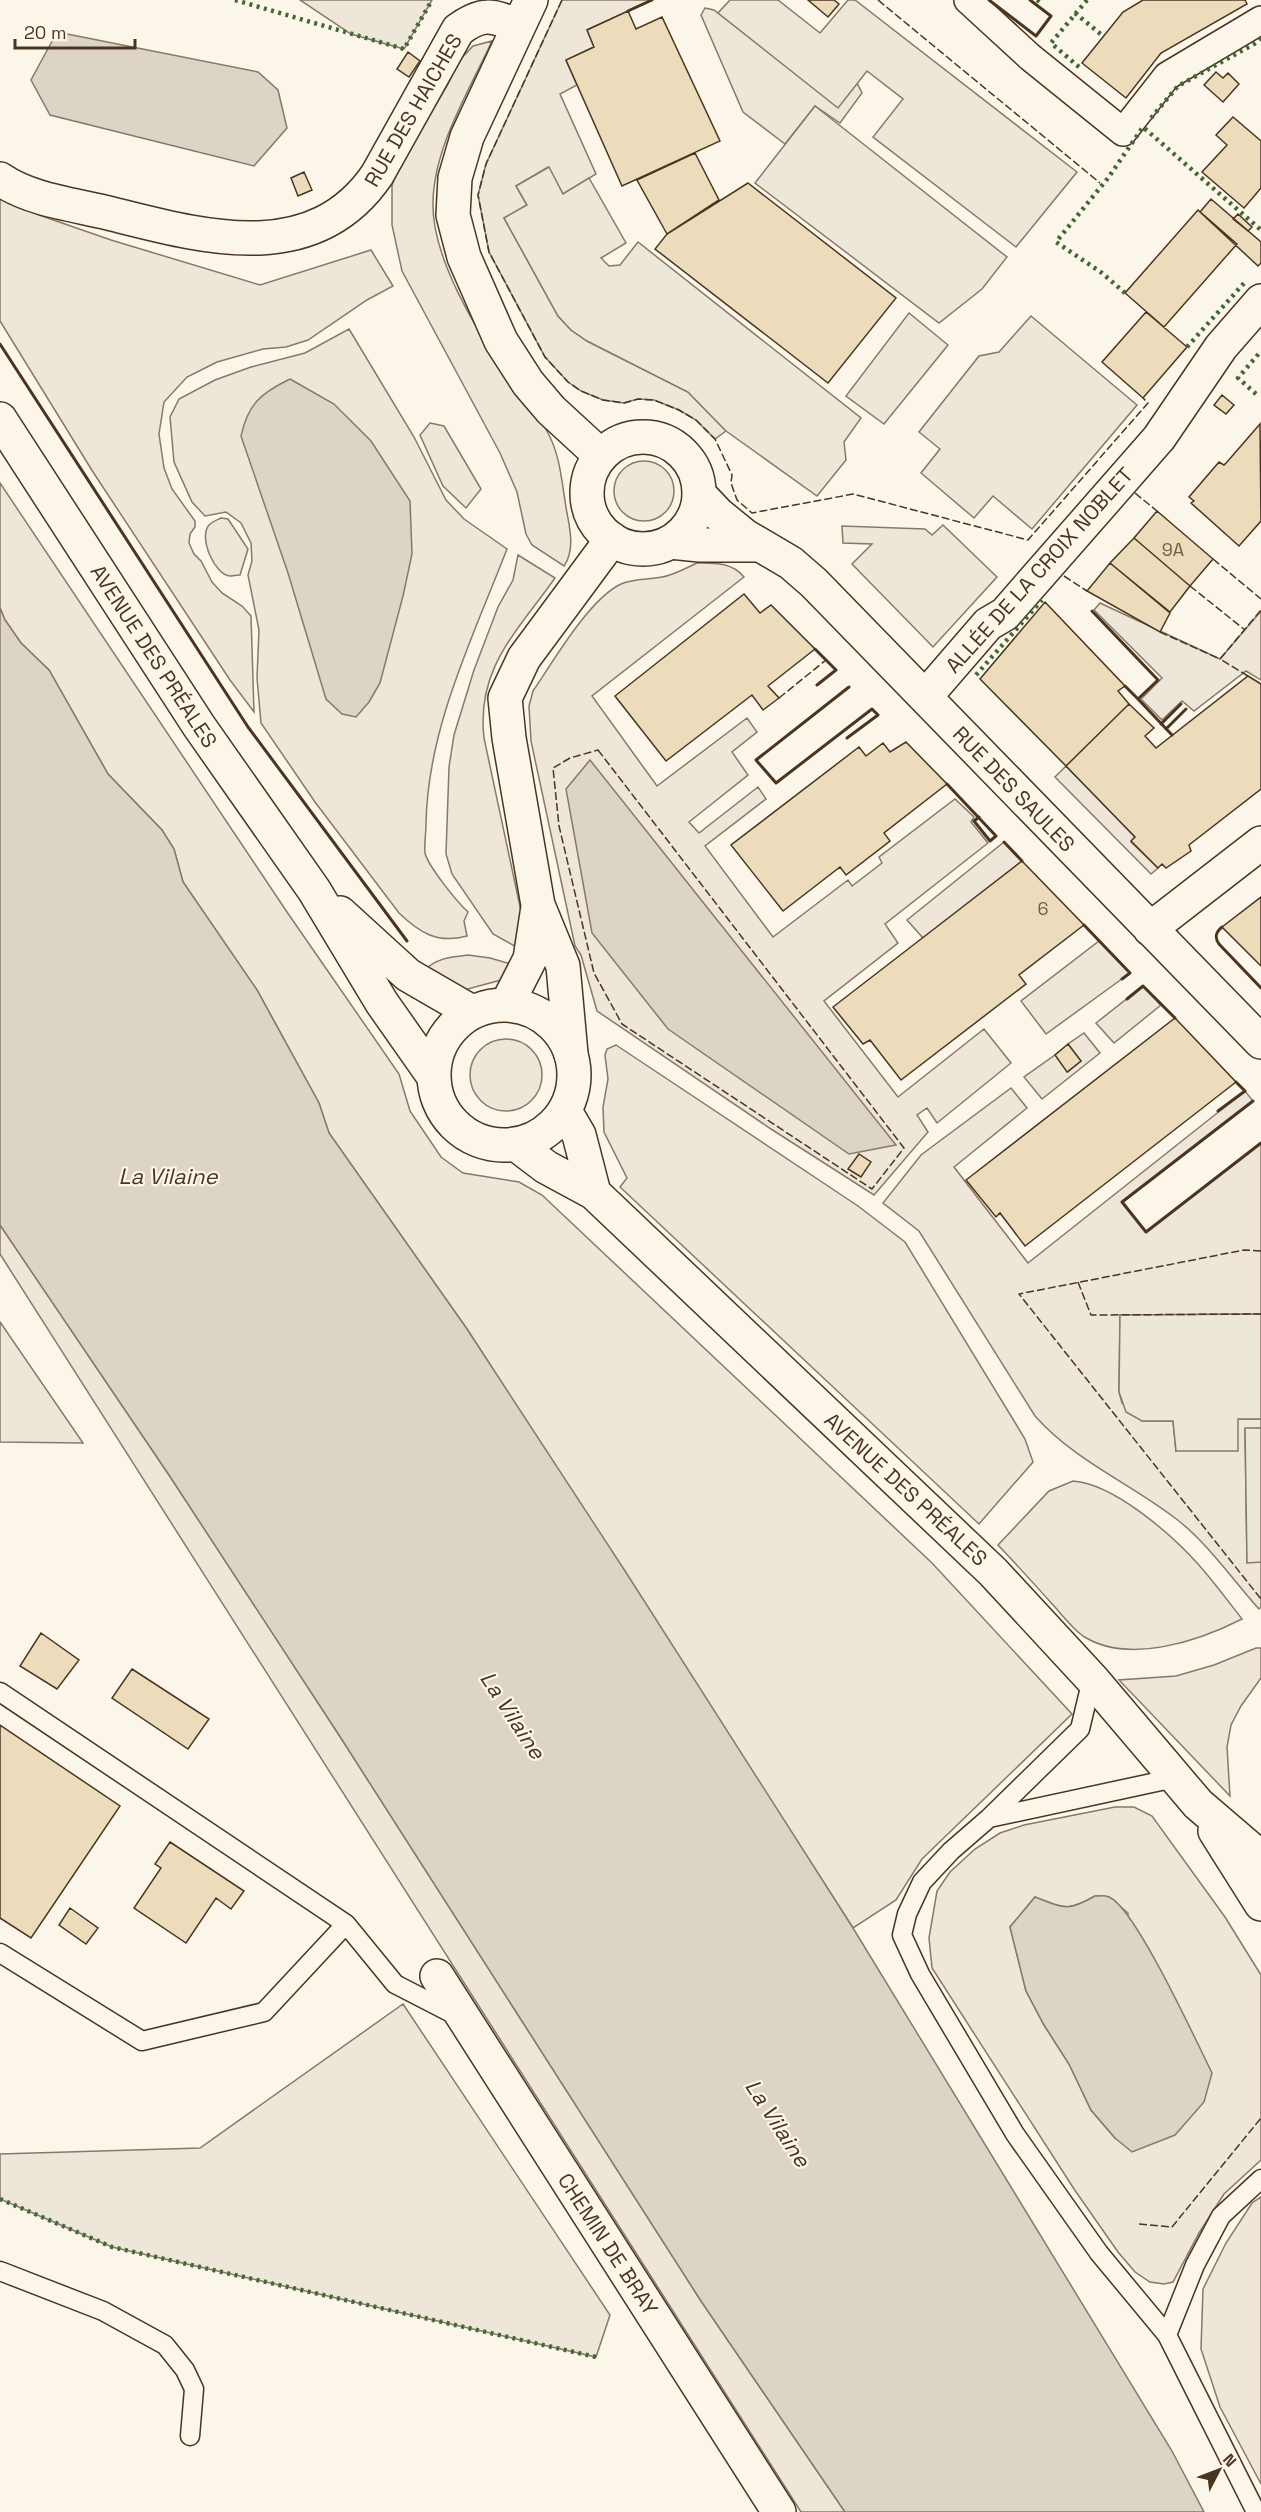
<svg xmlns="http://www.w3.org/2000/svg" width="1261" height="2512" font-family="'Space Grotesk',sans-serif">
  <style>
    .green { fill: #ede6d9; stroke: #887966; stroke-width: 1.5; fill-rule: evenodd }
    .parking { fill: #ede7d9; stroke: #887966; stroke-width: 1.5 }
    .water { fill: #dcd4c6; stroke: #887966; stroke-width: 1.5 }
    .building { fill: #ecdcbc; stroke: #4a3520; stroke-width: 1.5 }
    .lines { fill: none; stroke-linecap: round; stroke-linejoin: round }
    .service-casing { stroke: #4a3520; stroke-width: 21 }
    .pedestrian-casing { stroke: #4a3520; stroke-width: 30 }
    .minor-casing { stroke: #4a3520; stroke-width: 36 }
    .primary-casing { stroke: #4a3520; stroke-width: 36 }
    .service { stroke: #fbf6e9; stroke-width: 18 }
    .pedestrian { stroke: #fbf6e9; stroke-width: 27 }
    .minor { stroke: #fbf6e9; stroke-width: 33 }
    .primary { stroke: #fbf6e9; stroke-width: 33 }
    .hedge { stroke: #436837; stroke-width: 4.5; stroke-dasharray: 3 4.5; stroke-linecap: butt }
    .fence { stroke: #4a3520; stroke-width: 1.5; stroke-dasharray: 8 3; stroke-linecap: butt }
    .wall { stroke: #4a3520; stroke-width: 3 }
    .labels { text-anchor: middle; dominant-baseline: central; stroke-width: 4.5; stroke-linejoin: round; paint-order: stroke }
    .number-label { font-size: 18px; fill: #725f47 }
    .street-label { font-size: 21px; fill: #4a3520; stroke: #fbf6e9 }
    .water-label { font-size: 22px; font-style: italic; fill: #4a3520; stroke: #fbf6e9 }
  </style>
  <rect width="100%" height="100%" fill="#fbf6e9"/>
  <path class="green" d="M300,0H432L404,49L351,34Z
    M562,0H652L587,30L594,47L566,60L577,85L560,94L596,174L563,194L548,167L516,186L527,205L504,218L558,316L571,330L587,341L688,392L726,431L715,439L696,420L679,410L654,400L638,399L624,403L603,400L581,391L568,382L545,357L489,252L478,195L486,164Z
    M705,8L714,10L838,107L857,83L862,93L840,123L815,106L785,144L743,112L701,15Z
    M492,41C469,91 432,150 433,206C433,258 476,331 507,374C520,393 538,412 548,433C561,457 562,486 567,513C570,529 575,550 564,566L532,545L526,534L517,492L500,453L402,271L392,225V185L400,165L448,84L457,63L473,46Z
    M0,198L39,215L111,240L260,285L371,250L393,286L367,300L308,340L286,347L263,349L217,362L187,377L164,402L159,434L164,468L172,489L195,521V527L190,534L189,543L194,554L201,561L212,582L222,593L242,606L251,616L254,712L230,680L93,472L0,321Z
    M349,329L414,437L446,500L464,519L507,549C473,637 427,729 426,825C426,833 424,845 425,853C428,866 457,902 468,912L464,921L467,936C437,944 420,933 399,913L315,802L261,723L257,678L259,630L248,575L252,561L251,543L241,523L226,512L205,516L192,502L174,462L170,417L179,399L215,380L251,367L305,353Z
    M430,423L444,426L481,489L466,508L443,486L420,435Z
    M614 491a30 30 0 1 1 60 0a30 30 0 1 1-60 0Z
    M0,483L287,912L399,1074L410,1111L441,1157L463,1173L519,1182L542,1195L932,1563L1072,1714L922,1859L896,1900L853,1928L467,1329L329,1133L319,1103L257,990L183,882L174,849L162,830L108,774L49,670L21,643L5,620L0,608Z
    M221,518L228,519L248,549L240,575C239,575 231,576 230,576C215,575 198,538 209,525C212,522 217,520 221,518Z
    M518,555L555,578C517,632 476,668 484,738L522,916L520,949L493,934L452,874L446,854L449,767L454,735L474,670L498,607L513,580Z
    M697,563C715,563 732,562 744,577L592,696L657,786L747,718L757,732L732,752L748,775L689,822L699,833L758,787L766,799L705,846L773,937L848,880L852,886L882,863L879,857L955,799L974,817L971,822L988,843L885,924L898,943L824,1001L898,1097L984,1029L1011,1063L937,1123L927,1108L917,1115L928,1132L874,1195L771,1129L597,1011L581,955L575,946L531,741L529,706L533,691C553,662 589,599 621,584C635,578 648,580 662,577C674,575 686,568 697,563Z
    M1100,603L1220,659L1261,611V680L1246,671L1194,711L1182,701L1162,720L1141,699L1162,678L1094,610Z
    M1066,766L1135,837L1131,842L1158,868L1151,874L1055,777Z
    M1004,842L1022,861L923,938L907,920Z
    M1099,941L1130,973L1046,1034L1021,1001Z
    M468,955L490,958L511,964L501,980L464,990L423,971C437,958 450,957 468,955Z
    M1143,986L1161,1005L1114,1043L1096,1023Z
    M1084,1033L1100,1053L1042,1099L1024,1077L1055,1055L1068,1072L1081,1061L1068,1044Z
    M470 1075a36 36 0 1 1 72 0a36 36 0 1 1-72 0Z
    M616,1045L858,1206L905,1242L1025,1439L1033,1462L979,1524L620,1187L627,1178L604,1132L603,1107L608,1079L605,1055L607,1049Z
    M1011,1088L1027,1108L954,1167L1028,1263L1245,1091L1253,1101L1123,1202L1146,1232L1261,1143V1314L1120,1315L1119,1392L1122,1403L1142,1421H1173L1176,1451L1238,1419H1261V1428L1245,1429L1247,1562H1261V1607L1259,1609C1232,1579 1207,1542 1175,1518C1128,1482 1075,1461 1035,1416L919,1231L883,1203L921,1155Z
    M0,1225L169,1475L339,1735L701,2301L845,2512H801L0,1254Z
    M0,1322L83,1443L0,1442Z
    M1073,1481C1114,1484 1171,1534 1198,1564C1214,1582 1228,1601 1242,1619C1199,1641 1128,1665 1083,1636C1073,1629 1063,1616 1054,1606C1036,1586 1017,1565 998,1545L1049,1491Z
    M1256,1648H1261V1678L1241,1706L1231,1725L1227,1747L1230,1796L1119,1680L1176,1676L1214,1665Z
    M1115,1807H1134L1152,1816L1225,1917L1261,1975V2160L1224,2194L1199,2233L1173,2282L1164,2284L1150,2282L1135,2272L1118,2252L1074,2189L932,1968L929,1938L937,1891L950,1872L975,1849L1000,1833L1024,1825ZM1095,1896L1109,1897L1128,1913L1115,2138L1091,2110L1069,2064L1044,2025L1026,1991L1010,1927L1035,1897C1064,1908 1068,1912 1095,1896Z
    M403,2004L610,2315L596,2357L112,2247L0,2199V2154L200,2148Z
    M1261,2197V2484L1220,2407L1201,2349L1203,2289L1226,2243L1252,2203Z"/>
  <path class="parking" d="M730,0H778L820,33L848,0H855L1077,172L1016,247L873,137L903,99L867,71L838,108L718,13Z
    M815,106L1007,257L982,289L939,323L755,183Z
    M549,167L563,194L589,178L626,243L601,258L609,266L620,265L638,242L861,418L844,442L846,460L817,496L726,431L688,392L587,341L571,330L558,316L504,218L527,205L516,186Z
    M909,313L948,345L884,424L846,396Z
    M1031,316L1137,405L1032,529L993,496L974,518L921,473L940,449L919,432L979,356L999,352Z
    M943,525L997,577L933,647L852,564L872,544L843,543L842,526L925,529L932,535Z
    M1261,1314V1419H1238V1451H1176L1173,1421H1142L1126,1412L1119,1392L1120,1315Z
    M1245,1428H1261V1562L1247,1563Z"/>
  <path class="water" d="M57,32L258,72L278,90L287,128L254,166L50,115L31,80Z
    M290,379L334,404L371,441L410,501L412,554L403,596L380,683L369,702L356,717L342,714L326,699L288,573L241,436C248,404 261,393 290,379Z
    M0,608L5,620L21,643L49,670L108,774L162,830L174,849L183,882L257,990L319,1103L329,1133L467,1329L627,1574L853,1928L1172,2451L1204,2512H845L701,2301L339,1735L169,1475L0,1225Z
    M590,760L896,1145L849,1154L668,1029L592,933L566,789Z
    M1095,1896C1099,1896 1105,1895 1109,1897C1135,1907 1197,2043 1212,2073L1204,2102L1175,2135L1132,2152L1115,2138L1091,2110L1069,2064L1044,2025L1026,1991L1010,1927L1035,1897C1064,1908 1067,1912 1095,1896Z"/>
  <path class="building" d="M808,0H834L839,4L828,17Z
    M1143,0H1245L1247,4L1161,53L1126,98L1082,63L1123,12Z
    M628,11L636,29L662,17L720,141L622,186L566,60L594,47L587,30Z
    M408,52L420,61L409,77L397,69Z
    M1216,72L1223,78L1228,73L1239,84L1223,102L1204,85Z
    M1233,117L1261,141V188L1244,208L1202,172L1227,145L1216,135Z
    M695,153L719,200L667,234L637,180Z
    M304,172L312,190L298,196L291,178Z
    M748,183L896,298L828,383L655,249L667,234Z
    M1211,199L1261,242V263L1258,266L1200,212Z
    M1198,210L1237,244L1164,327L1125,293Z
    M1238,214L1252,227L1248,231L1233,219Z
    M1146,312L1187,347L1143,398L1102,362Z
    M1222,395L1234,405L1226,414L1214,405Z
    M1260,424L1261,521L1239,546L1191,503L1194,501L1189,497L1219,462L1224,465L1227,462Z
    M1157,511L1213,559L1190,586L1134,538Z
    M1134,538L1190,586L1170,612L1110,563Z
    M1110,563L1170,613L1160,632L1087,591Z
    M744,594L760,613L771,605L815,649L768,686L779,698L763,710L752,695L666,761L615,696Z
    M1045,602L1125,686L1118,691L1129,704L1066,766L980,679Z
    M1248,676L1261,684V789L1189,845L1191,851L1166,868L1162,864L1158,868L1131,841L1135,837L1066,766L1129,704L1154,728L1145,736L1156,748Z
    M906,742L947,784L884,833L890,841L846,875L840,867L783,911L731,845L859,747L866,756L883,743L890,752Z
    M1022,861L1084,925L1019,975L1026,984L901,1080L870,1040L863,1044L833,1007Z
    M1261,897V966L1222,927Z
    M1175,1018L1236,1082L1025,1246L1000,1213L996,1217L966,1180Z
    M1068,1044L1081,1061L1067,1072L1055,1055Z
    M859,1154L871,1162L861,1177L848,1169Z
    M41,1633L79,1660L57,1689L20,1666Z
    M132,1669L209,1719L188,1749L112,1698Z
    M0,1725L120,1806L31,1938L0,1918Z
    M170,1842L244,1891L231,1909L216,1898L186,1943L134,1908L161,1868L155,1864Z
    M70,1908L98,1928L86,1944L59,1925Z"/>
  <g class="lines">
    <defs>
      <path id="service" d="M1092,1679L1080,1729L989,1818L951,1851L922,1882L907,1914L902,1935L920,1974L1015,2134L1099,2253L1167,2335L1256,2512
        M0,1692L346,1924L395,1984L459,2017
        M989,1818L1175,1778
        M0,1953L142,2041L264,2012L346,1924
        M0,2271L103,2311L165,2345L185,2370L194,2389L190,2436
        M1167,2335L1195,2265L1221,2216L1261,2179"/>
      <path id="pedestrian" d="M968,0L1030,57L1123,132L1167,76L1261,20"/>
      <path id="minor" d="M531,0L467,137L455,178L453,215L464,257L501,341L528,383L551,410L601,456
        M0,179C29,199 70,204 104,212C197,235 311,271 377,175L458,30C482,12 492,15 518,26
        M587 493a56 56 0 1 1 112 0a56 56 0 1 1-112 0Z
        M700,495L718,514L745,536L791,563L814,583L1261,1042
        M670,542L700,545H759
        M925,697L988,624L1005,614L1159,438L1221,347L1261,301
        M1150,929L1261,843
        M507,1004L530,959L538,907
        M571,1054L563,966L538,905L509,738L505,698L524,658L612,539
        M437,1976L779,2512"/>
      <path id="primary" d="M0,419L199,726L314,890L382,1003L434,1077
        M340,913L408,975L472,1012
        M434 1075a70 70 0 1 1 140 0a70 70 0 1 1-140 0Z
        M565,1111L579,1135L594,1193
        M517,1145L546,1167L594,1193L993,1572L1092,1679L1198,1804L1261,1858
        M1215,1831L1261,1904"/>
    </defs>
    <use href="#service" class="service-casing"/>
    <use href="#pedestrian" class="pedestrian-casing"/>
    <use href="#minor" class="minor-casing"/>
    <use href="#primary" class="primary-casing"/>
    <use href="#service" class="service"/>
    <use href="#pedestrian" class="pedestrian"/>
    <use href="#minor" class="minor"/>
    <use href="#primary" class="primary"/>
    <path class="hedge" d="M235,0L404,49L432,0
      M1037,0L1040,2
      M1075,13L1103,36
      M1079,67L1051,43L1087,0
      M1151,118L1178,86L1254,44L1261,38
      M1125,293L1102,273L1056,242L1108,178L1143,127L1261,230
      M1187,347L1245,282
      M1256,394L1238,378L1261,351
      M976,675L1042,600
      M0,2199L112,2247L596,2357"/>
    <path class="fence" d="M562,0L486,164L478,195L489,252L545,357L568,382L581,391L603,400L624,403L638,399L654,400L679,410L696,420L715,439L732,475L731,483L737,500L752,513L853,494L1028,540L1148,403L1143,398
      M878,0L1100,183
      M1135,493L1157,511
      M1213,559L1261,599
      M1064,576L1087,591
      M1190,586L1245,630
      M1160,632L1220,659
      M1248,676L1220,659L1261,610
      M779,698L826,660
      M598,750L904,1148L872,1189L622,1024L594,973L559,826L553,768L570,758Z
      M1261,1251L1244,1250L1019,1294L1261,1599
      M1078,1282L1091,1315L1261,1314
      M1139,2224L1172,2227L1261,2118"/>
    <path class="wall" d="M989,0L1036,36L1051,16L1030,0
      M628,11L652,0
      M0,344L248,727L407,941
      M1092,611L1158,680L1138,699L1125,686
      M815,649L836,670L817,685
      M1138,699L1172,735
      M1161,724L1181,704
      M1166,729L1186,709
      M847,738L878,715L872,709L776,783L756,760L849,687
      M947,784L996,836L990,841L974,821L979,817
      M1004,842L1022,861
      M1084,925L1130,973L1122,979
      M1222,927C1216,932 1214,937 1219,944L1261,988
      M1127,999L1143,986L1175,1018
      M1253,1101L1122,1202L1146,1232L1261,1143
      M1218,1111L1245,1091L1236,1082"/>
  </g>
  <g class="labels">
    <g class="number-label">
      <text x="1173" y="549">9A</text>
      <text x="1043" y="908">6</text>
    </g>
    <g class="street-label">
      <text transform="translate(413 110) rotate(-60)">RUE DES HAICHES</text>
      <text transform="translate(1039 570) rotate(-48)">ALLÉE DE LA CROIX NOBLET</text>
      <text transform="translate(154 656) rotate(57)">AVENUE DES PRÉALES</text>
      <text transform="translate(1014 789) rotate(46)">RUE DES SAULES</text>
      <text transform="translate(906 1489) rotate(43)">AVENUE DES PRÉALES</text>
      <text transform="translate(608 2244) rotate(57)">CHEMIN DE BRAY</text>
    </g>
    <g class="water-label">
      <text x="168" y="1176">La Vilaine</text>
      <text transform="translate(513 1715) rotate(57)">La Vilaine</text>
      <text transform="translate(778 2123) rotate(57)">La Vilaine</text>
    </g>
  </g>
  <g transform="translate(1219 2470) rotate(48)" stroke="#fbf6e9" stroke-width="4.5" paint-order="stroke">
  <path d="M0-4.5L10 22L0 15L-10 22Z" fill="#4a3520"/>
  <text y="-9" font-size="16" font-weight="bold" text-anchor="middle" fill="#4a3520">N</text>
  </g>
  <path d="M15 39v9h120v-9" fill="none" stroke="#4a3520" stroke-width="3"/>
  <text x="24" y="39" font-size="18" fill="#4a3520" stroke="#fbf6e9" stroke-width="4.5" paint-order="stroke">20 m</text>
</svg>
